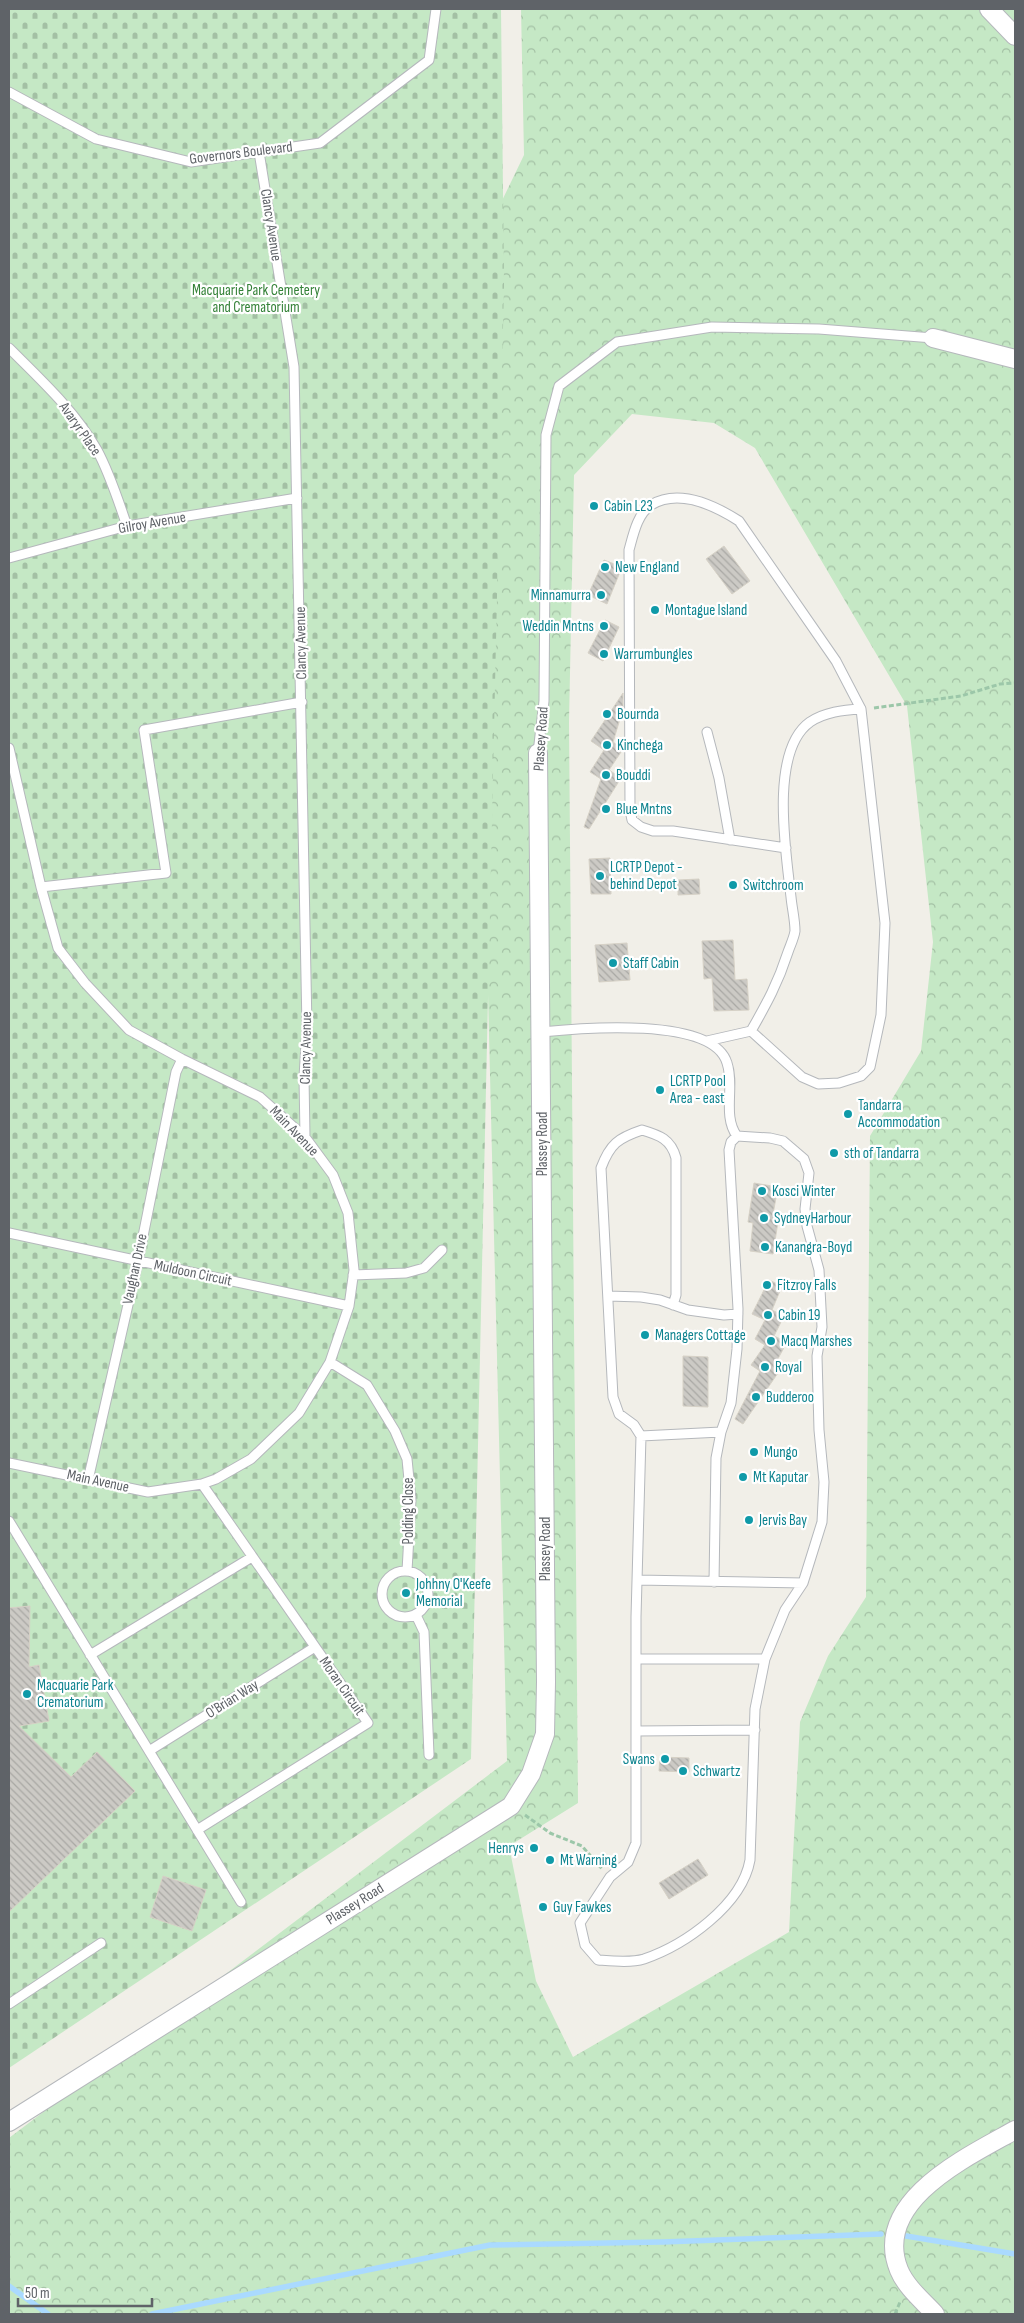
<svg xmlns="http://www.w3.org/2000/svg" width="1024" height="2323" font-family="'Sofia Sans Condensed',sans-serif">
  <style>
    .forest { fill: url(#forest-crowns); fill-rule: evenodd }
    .cemetery { fill: url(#cemetery-stones) }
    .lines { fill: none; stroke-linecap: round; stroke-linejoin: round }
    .stream { stroke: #aadaff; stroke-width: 5.5 }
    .building { fill: url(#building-back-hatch); stroke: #d6d1c6 }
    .service-casing { stroke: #b5b8bc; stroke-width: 11 }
    .minor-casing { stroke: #b5b8bc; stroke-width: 20 }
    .path { stroke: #9cc7a9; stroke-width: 3; stroke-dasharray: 5 2.5; stroke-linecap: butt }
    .service { stroke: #fff; stroke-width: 9 }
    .minor { stroke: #fff; stroke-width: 18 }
    .culture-dot { fill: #0f9aa8; stroke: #fff; stroke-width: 2 }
    .labels { text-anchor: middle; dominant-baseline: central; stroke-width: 4.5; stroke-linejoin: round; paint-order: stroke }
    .street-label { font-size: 15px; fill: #5f6368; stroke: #fff }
    .park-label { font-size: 15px; fill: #348238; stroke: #fff }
    .culture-label { font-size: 15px; fill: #0d838f; stroke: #fff; text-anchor: start }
  </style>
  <defs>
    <pattern id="forest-crowns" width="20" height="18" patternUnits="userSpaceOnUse" patternTransform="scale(1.25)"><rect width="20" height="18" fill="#c5e8c5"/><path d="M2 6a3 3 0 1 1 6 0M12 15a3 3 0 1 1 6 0" fill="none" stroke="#a3c0a4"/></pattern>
    <pattern id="cemetery-stones" width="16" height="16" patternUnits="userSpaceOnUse" patternTransform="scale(1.25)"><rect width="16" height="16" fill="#c5e8c5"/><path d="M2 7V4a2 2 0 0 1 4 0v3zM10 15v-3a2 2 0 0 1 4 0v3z" fill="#a3c0a4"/></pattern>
    <pattern id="building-back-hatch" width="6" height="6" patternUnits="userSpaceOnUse" patternTransform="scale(1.25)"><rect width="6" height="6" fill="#cccac5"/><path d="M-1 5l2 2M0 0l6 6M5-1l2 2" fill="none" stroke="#a9a8a4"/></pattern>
  </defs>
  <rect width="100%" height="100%" fill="#f1efe8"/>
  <path class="forest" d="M521,9H1015V2314H9V2138L507,1761L470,267L524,155ZM632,414L714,423L755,448L907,706L933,942L921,1051L870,1136L866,1597L828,1656L800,1722L789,1932L573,2057L536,1981L509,1846L578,1803L569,723L574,475Z"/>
  <path class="cemetery" d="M9,9H501L504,283L471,1759L9,2068Z"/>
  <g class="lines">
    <path class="stream" d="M906,2236L1015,2254
      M9,2286L48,2314
      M152,2314L490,2245L663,2242L881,2234"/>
  </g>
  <path class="building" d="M724,546L750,581L732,594L706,559Z
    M604,560L622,567L607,604L588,595Z
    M605,620L619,627L603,661L588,653Z
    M623,693V709L613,742L623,749L609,770L621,778L589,829L584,827L601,779L590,772L604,750L591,741Z
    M610,858L611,894H591L589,859Z
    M699,879L700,894L678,895V880Z
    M733,940L735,980L747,979L749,1010L714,1011L712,978L704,979L702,941Z
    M627,943L630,980L599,982L595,945Z
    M754,1183L778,1187L773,1214L779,1215L773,1254L750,1251L753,1223L748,1222Z
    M769,1280L782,1286L772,1310L784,1316L774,1336L787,1342L774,1366L780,1370L743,1424L735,1419L760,1371L751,1365L765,1345L755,1339L765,1320L752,1314Z
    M683,1356L708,1357V1407L683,1406Z
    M30,1606L29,1667L39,1665L49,1721L19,1726L71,1777L97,1752L135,1791L9,1912V1608Z
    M660,1757L689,1758V1772L659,1771Z
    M698,1859L708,1875L669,1899L659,1883Z
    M163,1876L206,1890L192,1931L150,1917Z"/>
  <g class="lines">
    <defs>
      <path id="service" d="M9,92L96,139L191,162L320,143L429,60L436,9
        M259,152L294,367L307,1028L304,1077L305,1137
        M9,348C41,380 75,411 97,450C110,474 118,500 127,526
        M9,558L127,526L297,498
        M707,732L719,778L730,840
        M9,748L41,887L58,948L85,983L129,1030L182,1059L260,1097L305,1137L333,1175L348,1213L354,1270L349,1306L330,1362L299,1413L251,1459L216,1479L202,1484L148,1492L9,1463
        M538,753L544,701L546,435L559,386L617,342L712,327L819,329L933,338
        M786,848L673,831H653L641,827L632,820L630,810L629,550C633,536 637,514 651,505C679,488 714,505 739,521L836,661L861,709
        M41,887L166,873L144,730L302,702
        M541,1032C580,1028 713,1016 727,1063C735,1086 722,1116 737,1136L770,1138L783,1141L804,1159L809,1173L805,1209L807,1226L819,1270L822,1327L817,1356L819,1430L824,1482L822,1522L803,1583L785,1610L765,1659L755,1709L750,1860C742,1905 685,1945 644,1959C631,1963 612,1961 598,1960L585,1945L580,1923L610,1877L628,1862L636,1843V1617L641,1436L634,1425L619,1414L613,1397L601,1168C610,1144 618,1138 642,1130C659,1135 671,1139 676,1158V1295L673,1305
        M707,1041L751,1031C767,1003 778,983 788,952C790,946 794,938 795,931C795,920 792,908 791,897C786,853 769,751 810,722C825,712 843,710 861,709L885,923L881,1015L870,1067L861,1076L839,1083L818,1084L802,1077L751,1031
        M9,1233L349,1306
        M353,1275L406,1273L424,1268L442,1250
        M608,1296L641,1297L660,1300L688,1310L724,1315L738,1314
        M330,1362L367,1385L395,1431L407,1459L411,1500L407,1571
        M641,1436L721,1432
        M88,1480L138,1261L176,1072L182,1059
        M9,1521L241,1902
        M382 1594a23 23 0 1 1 46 0a23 23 0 1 1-46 0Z
        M637,1580L803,1583
        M714,1582L716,1458L721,1432L731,1403L737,1349L738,1309L729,1150L731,1142L737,1136
        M416,1615L424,1632L429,1755
        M90,1655L252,1557
        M636,1659H765
        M637,1731L755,1730
        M149,1751L315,1647
        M197,1830L368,1723L202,1484
        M9,2004L101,1943"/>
      <path id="minor" d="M989,9L1015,36
        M933,338L1015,359
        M9,2122L511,1806L531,1774L545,1734L546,1682L538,753
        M935,2314C923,2301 906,2287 899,2270C871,2201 969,2156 1015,2130"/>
    </defs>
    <use href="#service" class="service-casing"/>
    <use href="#minor" class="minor-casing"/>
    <path class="path" d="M874,708L961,696L1000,684L1015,683
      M525,1815L550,1833L582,1846L602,1869
      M895,2314L900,2302"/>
    <use href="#service" class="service"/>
    <use href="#minor" class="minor"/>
  </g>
  <g class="culture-dot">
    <circle cx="594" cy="506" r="5"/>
    <circle cx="605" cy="567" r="5"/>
    <circle cx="601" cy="595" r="5"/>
    <circle cx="655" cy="610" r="5"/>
    <circle cx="604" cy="626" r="5"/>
    <circle cx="604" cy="654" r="5"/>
    <circle cx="607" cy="714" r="5"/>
    <circle cx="607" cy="745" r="5"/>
    <circle cx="606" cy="775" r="5"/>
    <circle cx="606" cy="809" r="5"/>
    <circle cx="600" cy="876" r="5"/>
    <circle cx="733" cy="885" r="5"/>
    <circle cx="613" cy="963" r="5"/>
    <circle cx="660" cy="1090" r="5"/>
    <circle cx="848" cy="1114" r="5"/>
    <circle cx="834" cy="1153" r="5"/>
    <circle cx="762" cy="1191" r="5"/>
    <circle cx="764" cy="1218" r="5"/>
    <circle cx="765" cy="1247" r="5"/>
    <circle cx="767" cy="1285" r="5"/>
    <circle cx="768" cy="1315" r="5"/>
    <circle cx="645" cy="1335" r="5"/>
    <circle cx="771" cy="1341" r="5"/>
    <circle cx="765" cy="1367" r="5"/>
    <circle cx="756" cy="1397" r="5"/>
    <circle cx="754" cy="1452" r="5"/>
    <circle cx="743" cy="1477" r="5"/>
    <circle cx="749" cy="1520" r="5"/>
    <circle cx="406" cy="1593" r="5"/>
    <circle cx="27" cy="1694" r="5"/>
    <circle cx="665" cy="1759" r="5"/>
    <circle cx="683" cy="1771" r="5"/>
    <circle cx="534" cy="1848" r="5"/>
    <circle cx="550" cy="1860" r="5"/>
    <circle cx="543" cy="1907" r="5"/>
  </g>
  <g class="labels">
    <g class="street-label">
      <text transform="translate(241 153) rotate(-7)">Governors Boulevard</text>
      <text transform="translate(271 225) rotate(81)">Clancy Avenue</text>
      <text transform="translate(80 429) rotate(55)">Avaryr Place</text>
      <text transform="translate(152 523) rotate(-10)">Gilroy Avenue</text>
      <text transform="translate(301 643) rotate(-91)">Clancy Avenue</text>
      <text transform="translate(541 739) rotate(-86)">Plassey Road</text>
      <text transform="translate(306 1048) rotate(-89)">Clancy Avenue</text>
      <text transform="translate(294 1131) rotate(46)">Main Avenue</text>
      <text transform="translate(542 1144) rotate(-90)">Plassey Road</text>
      <text transform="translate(135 1269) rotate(-78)">Vaughan Drive</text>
      <text transform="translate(193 1273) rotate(12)">Muldoon Circuit</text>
      <text transform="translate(98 1481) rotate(12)">Main Avenue</text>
      <text transform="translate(408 1511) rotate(-90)">Polding Close</text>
      <text transform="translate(545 1549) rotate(-90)">Plassey Road</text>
      <text transform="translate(342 1686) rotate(55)">Moran Circuit</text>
      <text transform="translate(232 1699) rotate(-32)">O'Brian Way</text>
      <text transform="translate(355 1904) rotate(-32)">Plassey Road</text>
    </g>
    <g class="park-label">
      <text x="256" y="290">Macquarie Park Cemetery<tspan x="256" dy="17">and Crematorium</tspan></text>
    </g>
    <g class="culture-label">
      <text x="604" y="506">Cabin L23</text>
      <text x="615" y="567">New England</text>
      <text x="591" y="595" text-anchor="end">Minnamurra</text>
      <text x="665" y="610">Montague Island</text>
      <text x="594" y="626" text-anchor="end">Weddin Mntns</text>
      <text x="614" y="654">Warrumbungles</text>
      <text x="617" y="714">Bournda</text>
      <text x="617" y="745">Kinchega</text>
      <text x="616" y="775">Bouddi</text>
      <text x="616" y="809">Blue Mntns</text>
      <text x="610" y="867">LCRTP Depot -<tspan x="610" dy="17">behind Depot</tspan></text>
      <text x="743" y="885">Switchroom</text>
      <text x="623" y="963">Staff Cabin</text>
      <text x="670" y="1081">LCRTP Pool<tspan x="670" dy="17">Area - east</tspan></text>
      <text x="858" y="1105">Tandarra<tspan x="858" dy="17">Accommodation</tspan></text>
      <text x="844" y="1153">sth of Tandarra</text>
      <text x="772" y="1191">Kosci Winter</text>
      <text x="774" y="1218">SydneyHarbour</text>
      <text x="775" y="1247">Kanangra-Boyd</text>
      <text x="777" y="1285">Fitzroy Falls</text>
      <text x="778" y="1315">Cabin 19</text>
      <text x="655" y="1335">Managers Cottage</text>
      <text x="781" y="1341">Macq Marshes</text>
      <text x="775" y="1367">Royal</text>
      <text x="766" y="1397">Budderoo</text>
      <text x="764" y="1452">Mungo</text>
      <text x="753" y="1477">Mt Kaputar</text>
      <text x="759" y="1520">Jervis Bay</text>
      <text x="416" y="1584">Johhny O'Keefe<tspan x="416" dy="17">Memorial</tspan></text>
      <text x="37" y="1685">Macquarie Park<tspan x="37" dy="17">Crematorium</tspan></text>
      <text x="655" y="1759" text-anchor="end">Swans</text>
      <text x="693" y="1771">Schwartz</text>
      <text x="524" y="1848" text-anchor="end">Henrys</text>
      <text x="560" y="1860">Mt Warning</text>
      <text x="553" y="1907">Guy Fawkes</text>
    </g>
  </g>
  <rect width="1024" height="2323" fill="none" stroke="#5f6368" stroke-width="20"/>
  <path d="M18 2298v8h134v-8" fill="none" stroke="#5f6368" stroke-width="2.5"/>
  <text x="25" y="2298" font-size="15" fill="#5f6368" stroke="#ffffff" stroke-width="4" paint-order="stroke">50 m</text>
</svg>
